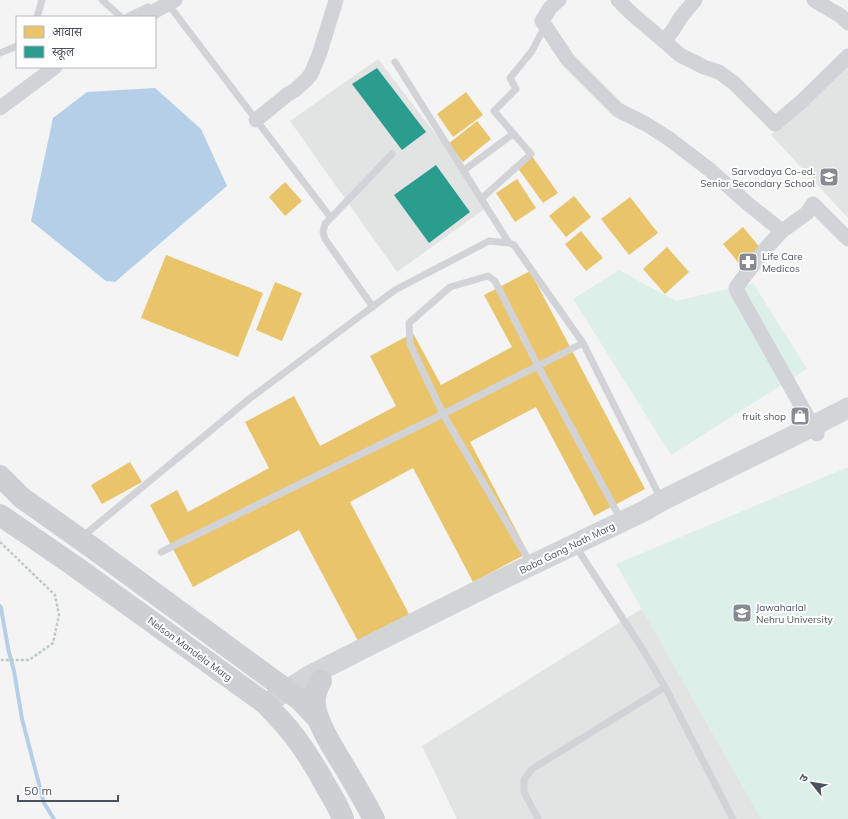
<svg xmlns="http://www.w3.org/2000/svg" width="848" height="819" font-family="Mulish,'Noto Sans Devanagari',sans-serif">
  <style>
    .education { fill: #e2e3e3 }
    .green { fill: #dcf0e9 }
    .water { fill: #b5cfe8 }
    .homes { fill: #e9c46a }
    .schools { fill: #2a9d8f }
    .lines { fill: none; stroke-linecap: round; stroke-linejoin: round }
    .stream { stroke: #b5cfe8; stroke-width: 4 }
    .path { stroke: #bfc8c8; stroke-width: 2.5; stroke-dasharray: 3 2; stroke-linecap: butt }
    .lane { stroke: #d2d3d6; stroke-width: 7 }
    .street { stroke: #d2d3d6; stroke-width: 15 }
    .secondary { stroke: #d3d4d6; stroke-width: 21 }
    .primary { stroke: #cecfd2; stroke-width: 22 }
    .labels { text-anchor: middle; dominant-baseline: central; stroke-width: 4; stroke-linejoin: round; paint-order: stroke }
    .poi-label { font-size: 10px; fill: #4c515e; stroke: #fff; text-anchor: end }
    .street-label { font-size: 10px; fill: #4c515e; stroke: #fff }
  </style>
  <rect width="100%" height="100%" fill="#f4f4f4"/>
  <path class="education" d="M848,57V218L771,135Z
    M378,59L490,205L397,272L290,121Z
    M848,480V819H457L422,746Z"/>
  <path class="green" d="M619,270L676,301L753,283L807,369L671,455L573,299Z
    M848,467V819H761L616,564Z"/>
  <path class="water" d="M155,88L201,129L227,186L115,282L106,281L31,221L53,118L87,92Z"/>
  <path class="homes" d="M466,92L483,115L453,137L437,114Z
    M477,121L491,139L463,162L448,144Z
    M532,156L558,193L543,203L517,167Z
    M517,179L536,208L515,222L496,193Z
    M285,182L302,201L285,216L269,197Z
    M574,196L591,217L566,237L549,216Z
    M630,197L658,233L629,255L601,219Z
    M743,227L762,250L742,267L723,244Z
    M581,231L603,258L586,271L565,244Z
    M667,247L689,272L665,294L643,269Z
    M166,255L263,293L238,357L141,318Z
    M530,271L645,489L594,516L536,407L470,442L528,553L473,582L413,468L350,502L410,616L359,643L299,530L193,587L150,505L177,490L188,512L269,468L245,422L294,396L320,446L396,406L370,356L413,333L441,385L512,347L484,295Z
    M275,282L302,293L282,341L256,330Z
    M130,462L142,482L102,504L91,485Z"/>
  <path class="schools" d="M377,68L426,132L402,150L352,84Z
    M436,165L470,212L429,243L394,195Z"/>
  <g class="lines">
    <path class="stream" d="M0,606L1,608L8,648L14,671L22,719L44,803L54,819"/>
    <path class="path" d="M0,542L55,595L59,615L53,643L29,660H0"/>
    <path class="lane" d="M102,0L121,17
      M168,4L331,218
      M37,17L42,0
      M127,17L148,7
      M0,53L17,46
      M395,62L509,243
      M463,171L513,134
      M481,199L531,154L494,111L516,89L510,78L532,51L545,26
      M373,307L325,239L323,232L325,224L392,154
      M82,537L249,399L395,290L489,241L509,243L514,245L583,343L661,499
      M161,552L443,414L583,343
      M580,553L642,648L665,687L733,819
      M531,564L443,414L410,344L409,323L450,287L488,276L495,281L538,366L618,514
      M538,819L524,792V780L532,769L665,687"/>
    <path class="street" d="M559,0L550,8L542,21L568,60L618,110L646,124L668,138L710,170L748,204L782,231
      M618,0L631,13L664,41L680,55L704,67L719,72L734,83L775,124L801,102L848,56
      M814,0L841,16L848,23
      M144,17L175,0
      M664,41L673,30L681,17L695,0
      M0,108L55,67
      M256,120L288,94L295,90L307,79L311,74L319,55L334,7L336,0
      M817,434L737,291L736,288L740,282L767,247L782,231L807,213L813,204L848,239"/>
    <path class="secondary" d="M266,704L287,690L309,676L376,642L492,584L644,511L661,501L791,437L848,408"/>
    <path class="primary" d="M0,476L22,498L90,546L299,699L319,720
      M0,515L73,565L266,704C276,715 286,725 295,737C306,752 317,769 326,786C332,797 339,807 343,819
      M321,681C317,688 314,697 315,705C316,722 333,748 342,763C353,781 364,800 374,819"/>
  </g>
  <defs>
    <symbol id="school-square" viewBox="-11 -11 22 22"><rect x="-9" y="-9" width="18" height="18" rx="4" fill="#878a92" stroke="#fff"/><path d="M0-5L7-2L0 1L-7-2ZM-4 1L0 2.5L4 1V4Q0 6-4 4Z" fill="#fff"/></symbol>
    <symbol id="pharmacy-square" viewBox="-11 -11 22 22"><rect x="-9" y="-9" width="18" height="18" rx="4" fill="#878a92" stroke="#fff"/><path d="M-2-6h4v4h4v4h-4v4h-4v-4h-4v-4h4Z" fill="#fff"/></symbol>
    <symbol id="shop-square" viewBox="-11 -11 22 22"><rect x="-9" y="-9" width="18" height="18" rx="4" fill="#878a92" stroke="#fff"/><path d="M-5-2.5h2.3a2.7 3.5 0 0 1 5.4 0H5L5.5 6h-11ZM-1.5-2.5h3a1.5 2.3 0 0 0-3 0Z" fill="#fff"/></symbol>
    <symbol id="university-square" viewBox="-11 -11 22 22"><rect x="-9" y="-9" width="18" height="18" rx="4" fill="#878a92" stroke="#fff"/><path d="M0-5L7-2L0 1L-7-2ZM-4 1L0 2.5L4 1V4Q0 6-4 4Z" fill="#fff"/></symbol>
  </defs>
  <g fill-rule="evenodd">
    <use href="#school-square" x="818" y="166" width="22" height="22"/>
    <use href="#pharmacy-square" x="737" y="251" width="22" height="22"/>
    <use href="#shop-square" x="789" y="405" width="22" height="22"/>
    <use href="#university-square" x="731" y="602" width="22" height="22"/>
  </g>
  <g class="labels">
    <g class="poi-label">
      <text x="815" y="171">Sarvodaya Co-ed.<tspan x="815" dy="12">Senior Secondary School</tspan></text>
      <text x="762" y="256" text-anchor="start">Life Care<tspan x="762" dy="12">Medicos</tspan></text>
      <text x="786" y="416">fruit shop</text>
      <text x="756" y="607" text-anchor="start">Jawaharlal<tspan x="756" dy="12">Nehru University</tspan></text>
    </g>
    <g class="street-label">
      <text transform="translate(567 548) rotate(-26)">Baba Gang Nath Marg</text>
      <text transform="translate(190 649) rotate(36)">Nelson Mandela Marg</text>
    </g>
  </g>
  <rect x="16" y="16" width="140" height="52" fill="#ffffff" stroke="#b7b9bf"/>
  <rect x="24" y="26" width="20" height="12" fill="#e9c46a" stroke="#b7b9bf"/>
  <text x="52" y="36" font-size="12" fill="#4c515e">आवास</text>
  <rect x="24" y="46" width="20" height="12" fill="#2a9d8f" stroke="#b7b9bf"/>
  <text x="52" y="56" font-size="12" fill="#4c515e">स्कूल</text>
  <g transform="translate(812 783) rotate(300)" stroke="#ffffff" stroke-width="3" paint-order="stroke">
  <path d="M0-3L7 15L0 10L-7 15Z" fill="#4c515e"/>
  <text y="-6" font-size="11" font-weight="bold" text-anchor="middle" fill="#4c515e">उ</text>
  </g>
  <path d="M18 795v6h100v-6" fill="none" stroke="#4c515e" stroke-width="2"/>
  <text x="24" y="795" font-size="12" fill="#4c515e" stroke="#ffffff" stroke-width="3" paint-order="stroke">50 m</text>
</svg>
